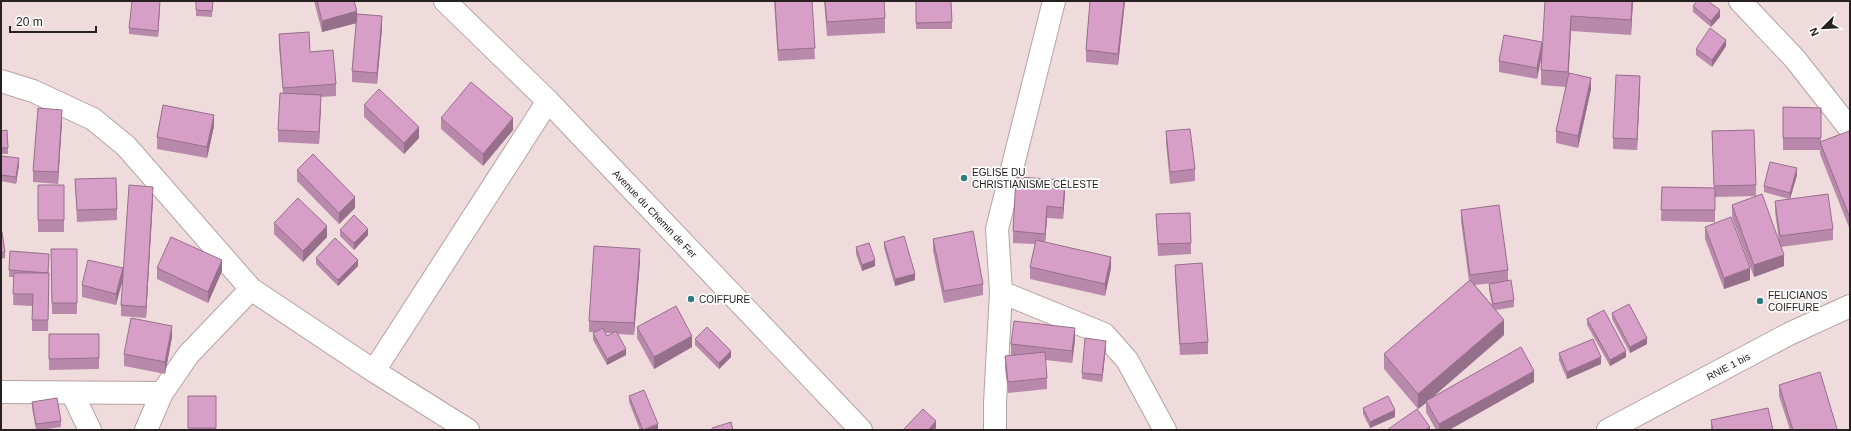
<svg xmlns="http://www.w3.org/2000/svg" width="1851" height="431" font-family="Arial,sans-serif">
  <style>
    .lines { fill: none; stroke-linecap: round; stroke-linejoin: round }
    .minor-casing { stroke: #b5a2a4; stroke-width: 24 }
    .major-casing { stroke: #b5a2a4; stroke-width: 24 }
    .minor { stroke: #fff; stroke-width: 22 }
    .major { stroke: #fff; stroke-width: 22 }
    .wall { fill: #b989ab; fill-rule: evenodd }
    .shaded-wall { fill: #966f8b }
    .building { fill: #d79fc7; stroke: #966f8b }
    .poi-dot { fill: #317a7d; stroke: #fff; stroke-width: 1.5 }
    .labels { text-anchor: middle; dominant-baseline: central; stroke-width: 3.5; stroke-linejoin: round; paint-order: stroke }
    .poi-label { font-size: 10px; fill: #272021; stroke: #fff; text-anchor: start }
    .street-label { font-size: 10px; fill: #272021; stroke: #fff }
  </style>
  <rect width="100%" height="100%" fill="#efdbdc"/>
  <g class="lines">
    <defs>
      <g id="minor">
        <path id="s1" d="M445,1L548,101L861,430"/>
        <path d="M1740,1L1795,59L1850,129"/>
        <path d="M1,81L33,91L93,119L126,146L251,289L374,371L468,430"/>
        <path d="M1001,292L1104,334L1127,360L1165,430"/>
        <path d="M374,371L548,101"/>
        <path d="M1,392L162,393"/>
        <path d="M72,393L90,430"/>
        <path d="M146,430L162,393L188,355L251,289"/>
        <path d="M995,430V403L1001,292L997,229L1054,1"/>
      </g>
      <g id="major">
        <path id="s2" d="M1608,430L1789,334L1850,306"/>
      </g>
    </defs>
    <use href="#minor" class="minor-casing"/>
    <use href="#major" class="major-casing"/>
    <use href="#minor" class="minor"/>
    <use href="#major" class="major"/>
  </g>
  <path class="wall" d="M196,1H213L212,17L196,16Z
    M314,1H354L357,15L382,28L377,84L352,82V71L356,23L322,32Z
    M774,1H812L815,59L778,61Z
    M824,1H884L885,18V33L827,36Z
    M916,1L952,22V29H916Z
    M1090,1H1125L1118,65L1086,62V50Z
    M1545,1H1633L1631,35L1571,31L1568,76L1591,89L1578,148L1556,143V131L1566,87L1541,85V70Z
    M160,6L158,37L129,34V28Z
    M1693,6L1720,17L1711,27L1693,12Z
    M279,34L310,52L336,84V96L321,97L319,144L278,142V130L283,94L279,46Z
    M1726,46L1712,67L1696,55V49Z
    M1542,54L1537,79L1499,72V61Z
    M1640,87L1637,150L1613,149V138Z
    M364,105L419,138L404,154L364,117Z
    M1783,107L1821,108V142L1850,135V230L1820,154V150H1783Z
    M441,118L513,130L483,166L441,129Z
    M62,121L58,184L33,182V171Z
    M214,126L207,158L157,149V137Z
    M1,131L8,148V154H1Z
    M1166,131L1195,169V181L1170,184L1166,143Z
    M1712,131L1756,185V196L1715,197V222L1661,221L1662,187L1714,188Z
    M1,155L19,165L16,184L1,181Z
    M297,170L355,208L339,224L297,181Z
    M1797,175L1790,199L1833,229V240L1781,247L1784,266L1754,277L1732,217V205L1779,241L1775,212V201L1789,199L1764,192V186Z
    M75,179L117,209V220L77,222Z
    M38,185H64V232H38Z
    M1065,192L1063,219L1047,218L1045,242L1111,268L1105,296L1030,279V267L1035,244L1013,243V231Z
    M153,198L146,318L121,316V305Z
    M1461,210L1508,270V280L1514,300V307L1496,310L1504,335L1434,396L1534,382L1449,430H1436L1426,412V403L1418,409L1384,369V354L1469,281L1461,221ZM1494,283L1489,284V290L1492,305L1475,285Z
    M1156,214L1191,243V254L1158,256Z
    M274,223L327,237L303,262L274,234Z
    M1705,227L1750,280L1724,289L1705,239Z
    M340,230L368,235L354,250L340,236Z
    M1,232L5,252V258L1,259Z
    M933,239L983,284V295L944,303L933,251Z
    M884,242L915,280L895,286L884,248Z
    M856,247L875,266L862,271L856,254Z
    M51,249H77V314H52Z
    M316,258L358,266L338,286L316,264Z
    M49,260L48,273H49L48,331H32V306L13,305L14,277H9V270Z
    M640,261L634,335L618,334L626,355L607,365L593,340V333L595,332H589V321ZM605,333H612L607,336Z
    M1175,265L1208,342V354L1180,355L1175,276Z
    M123,268L116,305L82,297V285Z
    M157,268L222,271L208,303L157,279Z
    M1612,313L1647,344L1630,353L1612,319Z
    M1587,319L1626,357L1610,366L1587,325Z
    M637,327L692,347L654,369L637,338Z
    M49,334L99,358V369L49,370Z
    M172,337L165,374L124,366V354Z
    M695,339L731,357L719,369L695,345Z
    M1075,340L1072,363L1045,360L1047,378V389L1008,393L1005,368V356H1011V344Z
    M1106,347L1102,382L1082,379V373Z
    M1559,353L1601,364L1567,379L1559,360Z
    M1779,385L1837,430H1790L1779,396Z
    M188,396H216V430H188Z
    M629,396L658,430H640L629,402Z
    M32,402L61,421V427L41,430H36L32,408Z
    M1363,408L1395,417L1370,428L1363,414Z
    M1711,420L1773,430H1711Z"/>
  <path class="shaded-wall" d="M160,1V6L158,37V31Z
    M1124,1H1125L1118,65V54Z
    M1632,1H1633L1631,35V20Z
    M1720,10V17L1711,27V21Z
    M357,11V23L322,32V21Z
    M382,16V28L377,84V73Z
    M1571,16V31L1568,87V72Z
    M1726,40V46L1712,67V60Z
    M1542,42V54L1537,79V68Z
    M1640,76V87L1637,150V139Z
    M1591,78V89L1578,148V136Z
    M321,95V107L319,144V132Z
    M62,110V121L58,184V172Z
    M214,115V126L207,158V147Z
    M513,118V130L483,166V154Z
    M419,127V138L404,154V143Z
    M19,158V165L16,184V177Z
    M1797,168V175L1790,199V193Z
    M1065,180V192L1063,219V208Z
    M153,187V198L146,318V307Z
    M355,197V208L339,224V213Z
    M1047,206V218L1045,245V234Z
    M327,226V237L303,262V251Z
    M368,229V235L354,250V243Z
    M640,249V261L634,335V323Z
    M1784,255V266L1754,277V265Z
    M1111,257V268L1105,296V284Z
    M222,260V271L208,303V292Z
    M358,260V266L338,286V280Z
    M875,260V266L862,271V265Z
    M123,268V279L116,305V294Z
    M1750,268V280L1724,289V278Z
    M915,274V280L895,286V279Z
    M1504,320V335L1427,402L1426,401V403L1418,409V394Z
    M172,326V337L165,374V362Z
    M1075,328V340L1072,363V351Z
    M692,336V347L654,369V357Z
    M1647,338V344L1630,353V347Z
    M1106,341V347L1102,382V375Z
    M626,349V355L607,365V359Z
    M731,351V357L719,369V363Z
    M1626,351V357L1610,366V360Z
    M1601,357V364L1567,379V372Z
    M1534,371V382L1449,430H1439V424Z
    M1395,410V417L1370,428V422Z
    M936,421V428L934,430H928Z
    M658,424V430H644Z
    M1430,427V430H1425Z"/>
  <path class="building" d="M132,1H160L158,31L129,28Z
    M196,1H213L212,11L196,10Z
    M317,1H354L357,11L322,21Z
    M775,1H812L815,48L778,50Z
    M825,1H884L885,18L827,22Z
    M916,1H951L952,22L916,23Z
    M1090,1H1124L1118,54L1086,50Z
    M1545,1H1632L1631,20L1571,16L1568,72L1541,70Z
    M1697,1H1708L1720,10L1711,21L1693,6Z
    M357,14L382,16L377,73L352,71Z
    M1710,28L1726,40L1712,60L1696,49Z
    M309,32L310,52L333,50L336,84L283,88L279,34Z
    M1504,35L1542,42L1537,68L1499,61Z
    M1569,73L1591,78L1578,136L1556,131Z
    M1616,75L1640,76L1637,139L1613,138Z
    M471,82L513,118L483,154L441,118Z
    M379,89L419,127L404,143L364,105Z
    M280,93L321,95L319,132L278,130Z
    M163,105L214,115L207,147L157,137Z
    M1783,107L1821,108V138H1783Z
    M38,108L62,110L58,172L33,171Z
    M1190,129L1195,169L1170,172L1166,131Z
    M7,130L8,148H1V131Z
    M1754,130L1756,185L1714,186L1712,131Z
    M1849,131L1850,135V218L1820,142Z
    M313,154L355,197L339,213L297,170Z
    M1,156L19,158L16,177L1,175Z
    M1770,162L1797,168L1790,193L1764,186Z
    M1016,177L1065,180L1063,208L1047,206L1045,234L1013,231Z
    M116,178L117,209L77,210L75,179Z
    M38,185H64V220H38Z
    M129,185L153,187L146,307L121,305Z
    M1662,187L1715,188V210H1661Z
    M1762,194L1784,255L1754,265L1732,205Z
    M1828,194L1833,229L1780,236L1775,201Z
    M298,198L327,226L303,251L274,223Z
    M1499,205L1508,270L1470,275L1461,210Z
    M1190,213L1191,243L1158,244L1156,214Z
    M354,215L368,229L354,243L340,230Z
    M1731,217L1750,268L1724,278L1705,227Z
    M973,231L983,284L944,291L933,239Z
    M1,232H2L5,252L1,253Z
    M904,236L915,274L895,279L884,242Z
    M171,237L222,260L208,292L157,268Z
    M335,238L358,260L338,280L316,258Z
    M1036,240L1111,257L1105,284L1030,267Z
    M869,243L875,260L862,265L856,247Z
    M594,246L640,249L634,323L589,321Z
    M51,249H77V303H52Z
    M10,251L49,254L48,273L9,270Z
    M88,260L123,268L116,294L82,285Z
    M1202,263L1208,342L1180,344L1175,265Z
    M14,273H49L48,320H32L33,294H13Z
    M1470,280L1504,320L1418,394L1384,354Z
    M1511,280L1514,300L1493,304L1489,284Z
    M1629,304L1647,338L1630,347L1612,313Z
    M676,306L692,336L654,357L637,327Z
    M1604,310L1626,351L1610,360L1587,319Z
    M131,318L172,326L165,362L124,354Z
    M1014,321L1075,328L1072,351L1011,344Z
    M707,327L731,351L719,363L695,339Z
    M603,328L607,336L616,331L626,349L607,359L593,333Z
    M49,334H99V358L49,359Z
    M1085,338L1106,341L1102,375L1082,373Z
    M1593,339L1601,357L1567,372L1559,353Z
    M1521,347L1534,371L1439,424L1426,401Z
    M1045,352L1047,378L1008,382L1005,356Z
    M1820,372L1837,429L1834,430H1793L1779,385Z
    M644,390L658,424L643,430L629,396Z
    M188,396H216V428H188Z
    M1388,396L1395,410L1370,422L1363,408Z
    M57,398L61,421L36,424L32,402Z
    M1768,408L1773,430H1713L1711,420Z
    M923,409L936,421L928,430H903Z
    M1417,409L1430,427L1425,430H1387Z
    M731,422L733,430H712V428Z"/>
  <g class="poi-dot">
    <circle cx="964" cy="178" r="4"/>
    <circle cx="691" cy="299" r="4"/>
    <circle cx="1760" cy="301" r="4"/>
  </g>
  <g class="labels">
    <g class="poi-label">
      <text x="972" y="172">EGLISE DU<tspan x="972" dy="12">CHRISTIANISME CÉLESTE</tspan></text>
      <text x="1768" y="295">FELICIANOS<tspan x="1768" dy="12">COIFFURE</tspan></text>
      <text x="699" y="299">COIFFURE</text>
    </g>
    <g class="street-label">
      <text stroke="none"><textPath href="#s1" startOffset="299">Avenue du Chemin de Fer</textPath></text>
      <text stroke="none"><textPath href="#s2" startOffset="136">RNIE 1 bis</textPath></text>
    </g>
  </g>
  <rect width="1851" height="431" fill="none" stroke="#272021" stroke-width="4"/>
  <g transform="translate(1823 28) rotate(246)" stroke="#ffffff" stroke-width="3" paint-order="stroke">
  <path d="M0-3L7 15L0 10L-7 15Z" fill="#272021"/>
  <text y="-6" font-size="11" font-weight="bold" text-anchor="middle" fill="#272021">N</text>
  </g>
  <path d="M10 26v6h86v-6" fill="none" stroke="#272021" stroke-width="2"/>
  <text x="16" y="26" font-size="12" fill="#272021" stroke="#ffffff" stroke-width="3" paint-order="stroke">20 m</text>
</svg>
